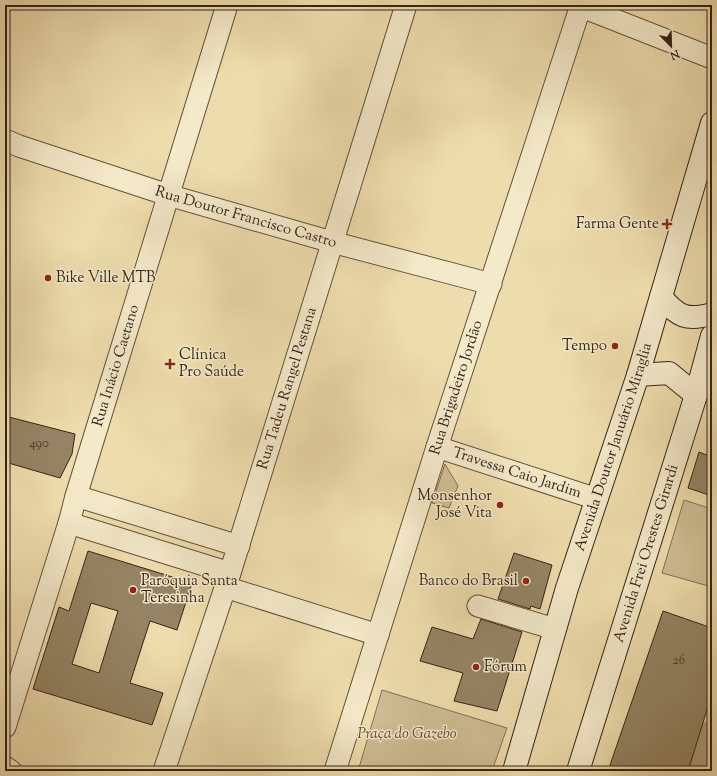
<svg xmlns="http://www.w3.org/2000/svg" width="717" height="776" font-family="'Sorts Mill Goudy',serif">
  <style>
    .green { fill: #cebd93; stroke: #807055 }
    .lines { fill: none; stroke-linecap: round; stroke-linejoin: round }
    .river { stroke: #ae9e79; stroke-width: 33 }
    .building { fill: #948464; stroke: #332317; fill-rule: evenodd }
    .minor-casing { stroke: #62523c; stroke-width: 23 }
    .secondary-casing { stroke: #332317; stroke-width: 24 }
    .minor { stroke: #f4e9c9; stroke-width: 21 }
    .secondary { stroke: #f4e9c9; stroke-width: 22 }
    .poi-dot { fill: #8f2418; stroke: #f4e9c9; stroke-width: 1.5 }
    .labels { text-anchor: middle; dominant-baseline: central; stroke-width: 3; stroke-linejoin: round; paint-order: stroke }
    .number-label { font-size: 13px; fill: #4b3b2a }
    .street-label { font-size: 15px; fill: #332317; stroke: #f4e9c9 }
    .poi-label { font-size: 15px; fill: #332317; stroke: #f4e9c9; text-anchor: end }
    .park-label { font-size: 15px; font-style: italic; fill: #5a4a36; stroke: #f4e9c9 }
  </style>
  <rect width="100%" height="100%" fill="#eeddac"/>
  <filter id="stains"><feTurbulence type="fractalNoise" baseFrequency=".005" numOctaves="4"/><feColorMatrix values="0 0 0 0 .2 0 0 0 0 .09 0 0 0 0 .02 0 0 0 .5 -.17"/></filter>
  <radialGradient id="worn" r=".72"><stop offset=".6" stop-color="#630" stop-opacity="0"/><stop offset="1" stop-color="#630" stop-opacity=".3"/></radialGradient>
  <path class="green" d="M445,464L458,486L449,508L432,503Z
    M684,500L712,509V587L662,573Z
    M382,690L507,728L492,771H358Z"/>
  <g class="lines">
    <path class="river" d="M703,771L712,737"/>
  </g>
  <path class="building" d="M5,416L75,434L72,454L60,478L5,462Z
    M699,452L712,457V496L688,488Z
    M88,551L192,583L177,630L150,621L130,683L163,693L152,725L33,689L59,607L69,611ZM91,603L118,611L99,673L72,664Z
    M514,553L552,565L540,609L531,606L530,609L498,599Z
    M663,611L712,628V694L688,771H608Z
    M481,619L522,632L497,711L454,701L463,673L420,661L432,627L473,639Z"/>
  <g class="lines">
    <defs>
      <g id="minor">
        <path d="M577,5L712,58"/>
        <path id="s1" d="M5,140L19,146L168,195L332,242L491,284"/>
        <path id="s2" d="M437,447L597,499"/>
        <path d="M76,496L239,546"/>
        <path d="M69,523L230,573"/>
        <path d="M225,587L378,635"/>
        <path d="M478,606L555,629"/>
        <path id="s3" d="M5,727L69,523L76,496L227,5"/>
        <path d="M5,767L11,771"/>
        <path id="s4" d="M164,771L230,573L406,5"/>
        <path id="s5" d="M335,771L437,447L581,5"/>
      </g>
      <g id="secondary">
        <path d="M661,297C678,317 687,321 712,314"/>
        <path d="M638,375L669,373L696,395"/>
        <path id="s6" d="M514,771L567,588L638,375L712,123"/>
        <path id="s7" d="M578,771L696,395L712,336"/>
      </g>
    </defs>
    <use href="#minor" class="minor-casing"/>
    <use href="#secondary" class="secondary-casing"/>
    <use href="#minor" class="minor"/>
    <use href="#secondary" class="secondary"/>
  </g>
  <g class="poi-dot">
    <path d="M665 218h4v4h4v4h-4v4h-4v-4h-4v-4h4z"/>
    <circle cx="48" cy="278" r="4"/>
    <circle cx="615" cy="346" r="4"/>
    <path d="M168 358h4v4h4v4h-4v4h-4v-4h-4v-4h4z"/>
    <circle cx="500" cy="505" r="4"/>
    <circle cx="526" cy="581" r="4"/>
    <circle cx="133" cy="590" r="4"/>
    <circle cx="476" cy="667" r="4"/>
  </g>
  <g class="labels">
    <g class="number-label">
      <text x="39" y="444">490</text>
      <text x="679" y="661">26</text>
    </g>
    <g class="street-label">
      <text stroke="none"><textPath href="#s1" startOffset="253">Rua Doutor Francisco Castro</textPath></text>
      <text stroke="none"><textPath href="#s3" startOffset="378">Rua Inácio Caetano</textPath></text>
      <text stroke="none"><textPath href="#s5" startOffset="402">Rua Brigadeiro Jordão</textPath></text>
      <text stroke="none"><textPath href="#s4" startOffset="402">Rua Tadeu Rangel Pestana</textPath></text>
      <text stroke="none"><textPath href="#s6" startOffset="339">Avenida Doutor Januário Miraglia</textPath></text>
      <text stroke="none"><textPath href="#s2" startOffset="84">Travessa Caio Jardim</textPath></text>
      <text stroke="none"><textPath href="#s7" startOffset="228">Avenida Frei Orestes Girardi</textPath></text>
    </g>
    <g class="poi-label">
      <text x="659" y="224">Farma Gente</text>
      <text x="56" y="278" text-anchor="start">Bike Ville MTB</text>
      <text x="607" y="346">Tempo</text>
      <text x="179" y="355" text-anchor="start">Clínica<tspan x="179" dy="17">Pro Saúde</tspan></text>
      <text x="492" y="496">Monsenhor<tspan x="492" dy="17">José Vita</tspan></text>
      <text x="141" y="581" text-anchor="start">Paróquia Santa<tspan x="141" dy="17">Teresinha</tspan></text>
      <text x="518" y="581">Banco do Brasil</text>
      <text x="484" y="667" text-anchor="start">Fórum</text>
    </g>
    <g class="park-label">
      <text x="407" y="734">Praça do Gazebo</text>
    </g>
  </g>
  <rect width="717" height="776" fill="none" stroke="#eeddac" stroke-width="20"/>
  <rect x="6" y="6" width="705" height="764" fill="none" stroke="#332317" stroke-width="2"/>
  <rect x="10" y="10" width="697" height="756" fill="none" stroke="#332317"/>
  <g transform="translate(671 46) rotate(157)" stroke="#f4e9c9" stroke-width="3" paint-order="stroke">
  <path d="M0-3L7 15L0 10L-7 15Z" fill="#332317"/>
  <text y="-6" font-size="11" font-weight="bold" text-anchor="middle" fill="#332317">N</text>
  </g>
  <rect width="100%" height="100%" filter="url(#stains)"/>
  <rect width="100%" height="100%" fill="url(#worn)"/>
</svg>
